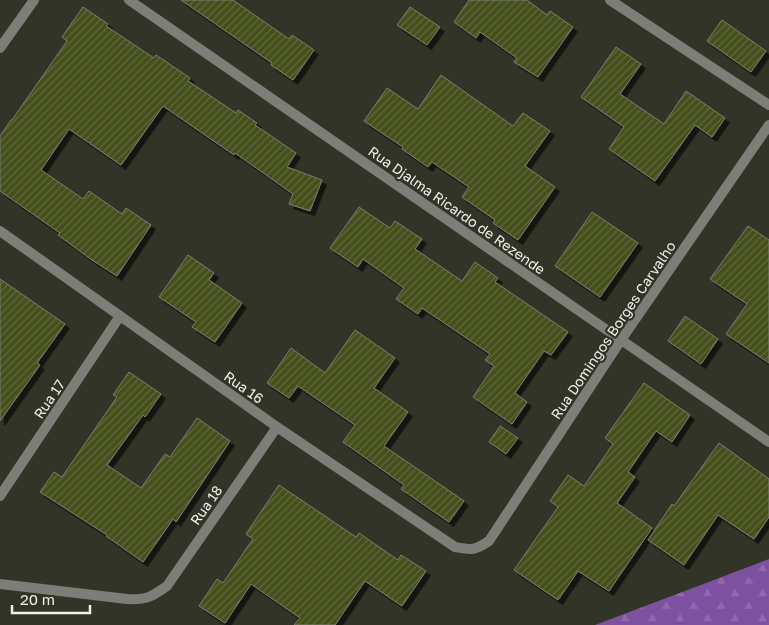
<svg xmlns="http://www.w3.org/2000/svg" width="769" height="625" font-family="'Golos Text',sans-serif">
  <style>
    .forest { fill: url(#forest-firs) }
    .building { fill: url(#building-hatch); stroke: #7b7f6f; filter: url(#shadow) }
    .lines { fill: none; stroke-linecap: round; stroke-linejoin: round }
    .minor { stroke: #7c7e77; stroke-width: 10 }
    .tertiary { stroke: #7c7e77; stroke-width: 10 }
    .labels { text-anchor: middle; dominant-baseline: central; stroke-width: 4.5; stroke-linejoin: round; paint-order: stroke }
    .street-label { font-size: 14px; fill: #f0f2e9; stroke: #313427 }
  </style>
  <defs>
    <pattern id="forest-firs" width="22" height="20" patternUnits="userSpaceOnUse" patternTransform="scale(1.25)"><rect width="22" height="20" fill="#7d519f"/><path d="M5 1l3.5 6h-7zM16 11l3.5 6h-7z" fill="#906aac"/></pattern>
    <pattern id="building-hatch" width="6" height="6" patternUnits="userSpaceOnUse" patternTransform="scale(1.25)"><rect width="6" height="6" fill="#454f1b"/><path d="M-1 1l2-2M0 6l6-6M5 7l2-2" fill="none" stroke="#60693c"/></pattern>
    <filter id="shadow"><feDropShadow dx="4.5" dy="4.5" stdDeviation="0" flood-color="#0009"/></filter>
  </defs>
  <rect width="100%" height="100%" fill="#313427"/>
  <path class="forest" d="M769,559V625H595Z"/>
  <path class="building" d="M181,0H233L289,39L292,35L314,50L293,80L271,65L272,63Z
    M469,0H527L547,15L550,11L573,27L538,77L514,62L517,58L480,32L476,38L454,22Z
    M83,7L108,24L106,26L154,58L156,55L190,78L188,81L236,113L238,110L257,123L255,125L296,153L287,167L322,180L310,211L289,204L293,194L235,153L234,155L163,106L121,165L69,129L41,170L83,199L89,191L122,214L126,208L151,225L117,276L92,260L58,235L60,233L0,191V136L11,120H12L67,41L62,37Z
    M410,7L440,27L427,45L397,25Z
    M722,20L766,51L751,72L707,41Z
    M616,47L641,64L620,94L664,124L686,91L725,118L712,137L695,125L655,181L609,149L624,127L581,97Z
    M441,75L513,126L523,113L550,131L525,166L555,187L518,240L493,223L495,220L462,197L469,187L432,162L428,167L402,149L403,147L364,121L387,88L418,109Z
    M359,207L390,228L395,221L422,239L415,249L462,281L475,262L498,278L495,282L568,332L551,355L544,351L515,393L527,402L512,424L473,397L494,366L485,360L490,354L422,308L418,314L396,299L404,288L363,259L358,267L330,248Z
    M592,212L638,243L600,297L555,266Z
    M748,226L769,240V363L726,334L747,304L710,279Z
    M188,255L214,273L209,280L242,303L215,342L192,327L196,322L159,297Z
    M0,279L65,324L37,363L40,365L0,421Z
    M685,316L718,339L701,364L668,341Z
    M355,330L395,358L374,388L408,412L384,446L464,501L449,522L401,489L404,485L343,442L355,425L298,386L289,398L267,383L291,348L325,373Z
    M129,372L161,394L145,417L143,415L107,465L141,488L165,454L170,457L197,418L230,441L176,522L173,519L143,562L106,536L107,535L40,492L54,472L62,477L117,397L113,395Z
    M644,383L690,415L672,442L656,431L628,472L635,477L617,503L652,528L609,591L578,571L558,600L514,570L558,507L550,501L568,475L584,486L613,444L605,438Z
    M500,426L518,438L506,454L489,442Z
    M719,443L769,479V517L754,539L718,515L684,565L648,540L672,504L674,506Z
    M279,485L356,537L359,533L398,560L401,555L426,571L402,606L365,581L335,625H294L300,618L251,584L225,623L199,606L217,579L223,583L253,539L246,534Z"/>
  <g class="lines">
    <path class="minor" d="M129,0L769,442
      M610,0L769,105
      M0,231L277,427L455,547C472,550 474,551 489,541L621,340L769,125
      M0,496L120,316
      M0,584L127,599C147,600 151,597 167,586L277,427"/>
    <path class="tertiary" d="M0,48L34,0"/>
  </g>
  <g class="labels">
    <g class="street-label">
      <text transform="translate(457 210) rotate(35)">Rua Djalma Ricardo de Rezende</text>
      <text transform="translate(613 330) rotate(-56)">Rua Domingos Borges Carvalho</text>
      <text transform="translate(244 387) rotate(35)">Rua 16</text>
      <text transform="translate(49 399) rotate(-56)">Rua 17</text>
      <text transform="translate(206 505) rotate(-55)">Rua 18</text>
    </g>
  </g>
  <path d="M12 605v8h78v-8" fill="none" stroke="#f0f2e9" stroke-width="2.5"/>
  <text x="20" y="605" font-size="15" fill="#f0f2e9" stroke="#313427" stroke-width="4" paint-order="stroke">20 m</text>
</svg>
